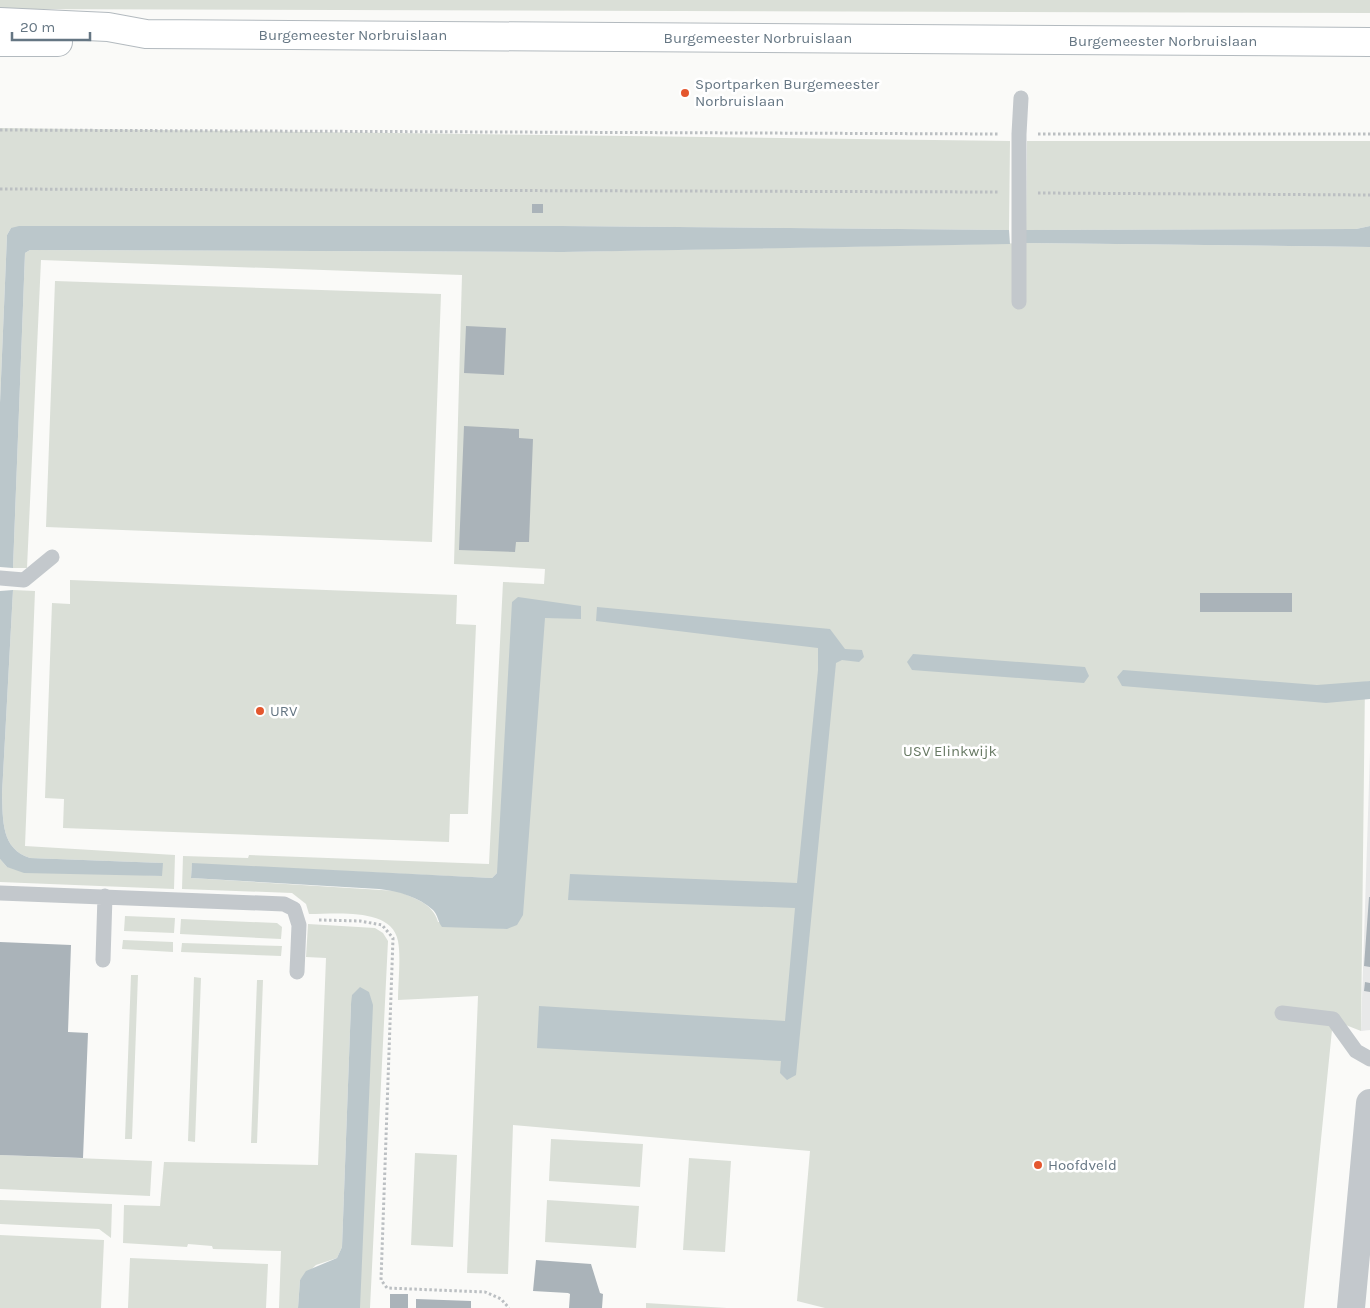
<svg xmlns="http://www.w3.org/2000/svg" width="1370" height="1308" font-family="Karla,sans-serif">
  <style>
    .built { fill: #e8e9e9 }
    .green { fill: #dadfd7; fill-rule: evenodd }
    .water { fill: #bbc7cb }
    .building { fill: #aab3b9 }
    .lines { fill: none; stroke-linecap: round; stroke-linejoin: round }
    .secondary-casing { stroke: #b3babf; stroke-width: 30 }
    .path { stroke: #bbbfc2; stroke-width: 3; stroke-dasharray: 2.5 2.5; stroke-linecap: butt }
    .lane { stroke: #c3c8cc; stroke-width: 15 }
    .street { stroke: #c3c8cc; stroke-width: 28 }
    .secondary { stroke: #fff; stroke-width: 28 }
    .poi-dot { fill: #e4572e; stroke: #fff; stroke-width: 2 }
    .labels { text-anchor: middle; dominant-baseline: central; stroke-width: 5; stroke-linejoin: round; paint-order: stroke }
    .street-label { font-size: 15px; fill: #657683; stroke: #fff }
    .poi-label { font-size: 15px; fill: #657683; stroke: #fff; text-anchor: start }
    .park-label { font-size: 15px; fill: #687a64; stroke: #fff }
  </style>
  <rect width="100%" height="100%" fill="#fafaf8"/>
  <path class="built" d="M1370,752V1030L1361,1031Z"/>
  <path class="green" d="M0,0H1370V13L0,9Z
    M0,128L1010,141L1009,230L562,226L11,228L7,235L0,403Z
    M1027,141H1370V226L1356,229L1026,230Z
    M1026,243L1370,247V681L1365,682L1361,1031L1333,1020L1304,1308H825L797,1301L810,1151L513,1125L508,1274L467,1273L478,996L398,1000C398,984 401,956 398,941C392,907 336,914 309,914L306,904L292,893L182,889L183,856L248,858L249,855L489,864L503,582L544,584L545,569L454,564L462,275L41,260L27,568H13L25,253L30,250L563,252ZM192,864L492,878L497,873L507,929L438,922C433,903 414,898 397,891L191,878Z
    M55,281L441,294L432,542L46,527Z
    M70,580L457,595L456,624L476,625L468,814H450L449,842L63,828L64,799L45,798L52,603L70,604Z
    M13,590L35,591L25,846L175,855L174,889L0,882V859L7,867L162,876V863L30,858C1,849 3,820 2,794Z
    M125,916L175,918L174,933L124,931Z
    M181,919L277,923L282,927L281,939L180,934Z
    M308,924L375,928L383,933L388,941L370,1308H360L351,1004L342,1247L337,1258L316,1265L300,1280L298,1308H279L281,1251L213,1249L212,1246L188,1244L187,1247L123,1243L124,1205L160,1206L164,1162L318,1165L326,958L306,957Z
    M123,940L173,942V952L122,949Z
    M182,943L282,946L281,956L181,952Z
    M131,975H138L132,1139H125Z
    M194,977L201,978L195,1142L188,1141Z
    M257,980H263L257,1143H251Z
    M551,1139L643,1144L640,1187L549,1181Z
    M415,1153L457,1155L453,1247L411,1245Z
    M0,1155L152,1161L150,1196L0,1189Z
    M689,1158L731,1161L725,1252L683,1250Z
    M0,1200L112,1204L111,1238L99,1229L0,1224Z
    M547,1200L639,1206L636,1248L545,1242Z
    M0,1235L104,1240L101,1308H0Z
    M130,1258L268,1264L266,1308H128Z
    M646,1303L727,1308H646Z"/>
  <path class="water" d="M19,226H562L1009,230L1010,244L563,252L30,250L25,253L13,568L0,567V403L7,235L11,228Z
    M1370,226V247L1026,243V230L1356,229Z
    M13,590L2,794C3,820 1,849 30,858L163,863L162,876L24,873L7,867L0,859V591Z
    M518,597L581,606V619L545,618L523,915L517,925L507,929L442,927C438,922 438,915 433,910C419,897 398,891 379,889L191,878L192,863L492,878L497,873L512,602Z
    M597,607L830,629L845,649L862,650L864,657L859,662L842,660L836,663L796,1075L787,1080L780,1073L781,1061L537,1048L539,1006L785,1021L795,908L568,900L570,874L797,883L818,670V648L596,621Z
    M913,654L1085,667L1089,676L1084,683L912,670L907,662Z
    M1123,670L1317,685L1370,681V699L1326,703L1122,686L1117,677Z
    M360,987L369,992L373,1005L360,1308H298L300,1280L306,1271L337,1258L342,1247L351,1004L352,995Z"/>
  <path class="building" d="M532,204H543V213H532Z
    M466,326L506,328L504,375L464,373Z
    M464,426L519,429V438L533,439L529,542H516L515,552L459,550Z
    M1200,593H1292V612H1200Z
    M1369,897H1370V967L1364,966Z
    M0,942L71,945L68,1032L88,1033L83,1158L0,1155Z
    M1365,982L1370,983V992L1364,991Z
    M536,1260L591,1264L600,1293L603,1294L602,1308H569L570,1294L568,1293L533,1291Z
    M390,1294H408V1308H390Z
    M416,1299L471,1301V1308H416Z"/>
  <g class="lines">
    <defs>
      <path id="secondary" d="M0,22L108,27L146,34L1370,42
        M0,42H58"/>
    </defs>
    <use href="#secondary" class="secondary-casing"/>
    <path class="path" d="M0,130L999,134
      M1038,134H1370
      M0,189L999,192
      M1038,193L1370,195
      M319,920L360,921L382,925L393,938L381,1280L387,1288L485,1292L501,1299L509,1308"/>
    <path class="lane" d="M1019,302V134L1021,98
      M0,578L24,580L52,557
      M0,893L284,904L294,909L299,925L297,972
      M103,960L105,896
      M1282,1013L1333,1019L1356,1051L1370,1059"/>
    <path class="street" d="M1351,1308L1370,1103"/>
    <use href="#secondary" class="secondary"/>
  </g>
  <g class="poi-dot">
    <circle cx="685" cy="93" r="5"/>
    <circle cx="260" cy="711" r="5"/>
    <circle cx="1038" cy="1165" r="5"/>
  </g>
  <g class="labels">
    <g class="street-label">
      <text x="353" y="35">Burgemeester Norbruislaan</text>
      <text x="758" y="38">Burgemeester Norbruislaan</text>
      <text x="1163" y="41">Burgemeester Norbruislaan</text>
    </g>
    <g class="poi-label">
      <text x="695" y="84">Sportparken Burgemeester<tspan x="695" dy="17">Norbruislaan</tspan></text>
      <text x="270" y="711">URV</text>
      <text x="1048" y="1165">Hoofdveld</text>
    </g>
    <g class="park-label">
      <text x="950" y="751">USV Elinkwijk</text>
    </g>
  </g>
  <path d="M12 32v8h78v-8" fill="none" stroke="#657683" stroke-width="2.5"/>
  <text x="20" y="32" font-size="15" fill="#657683" stroke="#ffffff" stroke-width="4" paint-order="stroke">20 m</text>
</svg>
